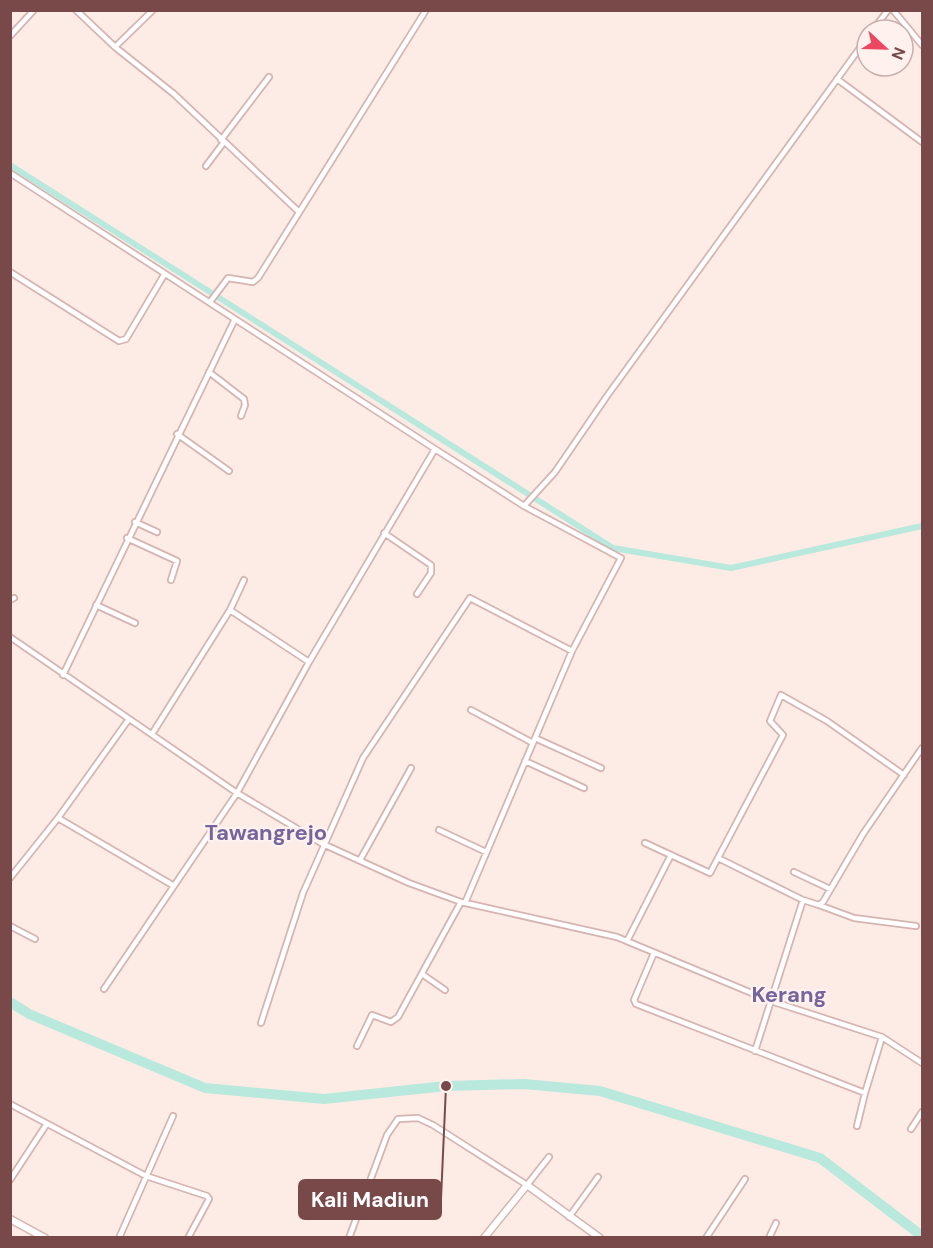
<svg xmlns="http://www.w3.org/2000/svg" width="933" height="1248" font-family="'DM Sans',sans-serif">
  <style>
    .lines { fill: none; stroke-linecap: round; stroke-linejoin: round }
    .canal { stroke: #b9e8dd; stroke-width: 6 }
    .river { stroke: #b9e8dd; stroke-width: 10 }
    .minor-casing { stroke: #d5b4b1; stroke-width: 8 }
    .tertiary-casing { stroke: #d5b4b1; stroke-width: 9 }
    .minor { stroke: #fff; stroke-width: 4.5 }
    .tertiary { stroke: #fff; stroke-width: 6 }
    .labels { text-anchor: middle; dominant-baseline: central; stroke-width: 4.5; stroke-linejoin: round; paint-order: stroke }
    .quarter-label { font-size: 22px; font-weight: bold; fill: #75659c; stroke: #fff2ee }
    .leader { fill: none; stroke: #79494a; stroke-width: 2 }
    .callout-dot { fill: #79494a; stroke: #fff2ee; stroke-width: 2 }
    .callout { fill: #79494a; stroke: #79494a; stroke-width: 2 }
    .callout-label { font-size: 21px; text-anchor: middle; font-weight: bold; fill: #fff }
  </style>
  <rect width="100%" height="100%" fill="#fdece6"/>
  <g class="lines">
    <path class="canal" d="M10,165L613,548L731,568L922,526"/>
    <path class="river" d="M10,1002L29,1014L205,1088L324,1099L446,1086L524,1084L600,1091L820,1158L922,1236"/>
    <defs>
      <path id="minor" d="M76,10L115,47L174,94L298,211
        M893,10L922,45
        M873,30L888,10
        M10,36L34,10
        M115,47L153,10
        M837,79L922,142
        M221,140L269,77
        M206,166L224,142
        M10,173L435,449L524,506L621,558L572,651L465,903
        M10,272L119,341L126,339L164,275
        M210,302L228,278L253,282L258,278L426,10
        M209,372L244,399L245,405L241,416
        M177,434L229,471
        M524,506L555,472L607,396L867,38
        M135,522L157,532
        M384,533L431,565V573L417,594
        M127,538L177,561L171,580
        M244,580L230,610L309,662
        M10,600L14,598
        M96,605L135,623
        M10,637L237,793L323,844L409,883L461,902L617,937L771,1001L882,1037L922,1063
        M63,675L234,321
        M471,710L533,743
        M152,734L230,610
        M535,738L601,768
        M525,761L584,788
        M58,818L174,886
        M439,830L486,852
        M645,843L710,873L783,735L770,721L781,695L827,721L904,775
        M718,858L803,900
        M360,860L411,768
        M794,872L830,889
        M10,878L58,818L129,719
        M819,905L854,918L916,926
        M10,926L35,939
        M627,941L671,855
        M654,953L634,1000L636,1004L865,1093L882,1037
        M422,974L445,990
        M104,989L237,793L309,662L435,449
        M261,1023L303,893L363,758L470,598L572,651
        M357,1046L372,1015L391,1022L398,1017L461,902
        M755,1051L803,900L819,905L823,902L863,834L922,748
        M10,1104L146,1176L207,1196L209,1199L188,1238
        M857,1126L865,1093
        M911,1129L922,1112
        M10,1180L46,1125
        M569,1217L598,1177
        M119,1238L173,1116
        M349,1238L387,1135L398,1119L418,1118L433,1125L527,1185L549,1157
        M706,1238L745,1179
        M769,1238L776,1223"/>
      <path id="tertiary" d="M10,1219L45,1238
        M484,1238L527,1185L600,1238"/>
    </defs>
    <use href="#minor" class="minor-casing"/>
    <use href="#tertiary" class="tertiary-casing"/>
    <use href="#minor" class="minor"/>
    <use href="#tertiary" class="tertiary"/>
  </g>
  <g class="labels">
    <g class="quarter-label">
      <text x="266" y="832">Tawangrejo</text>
      <text x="789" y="994">Kerang</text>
    </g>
  </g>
  <path class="leader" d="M446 1086L441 1199"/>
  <circle class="callout-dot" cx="446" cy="1086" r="6"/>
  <rect class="callout" x="299" y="1180" width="142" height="39" rx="6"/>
  <g class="callout-label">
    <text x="370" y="1207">Kali Madiun</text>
  </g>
  <rect width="933" height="1248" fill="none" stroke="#79494a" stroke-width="24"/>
  <g transform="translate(885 48) rotate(112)"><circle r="28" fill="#fff2ee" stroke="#c9aeac" stroke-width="1.5"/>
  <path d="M0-4.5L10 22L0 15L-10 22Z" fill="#ec4660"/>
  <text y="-9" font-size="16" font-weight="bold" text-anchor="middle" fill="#79494a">N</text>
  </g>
</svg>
